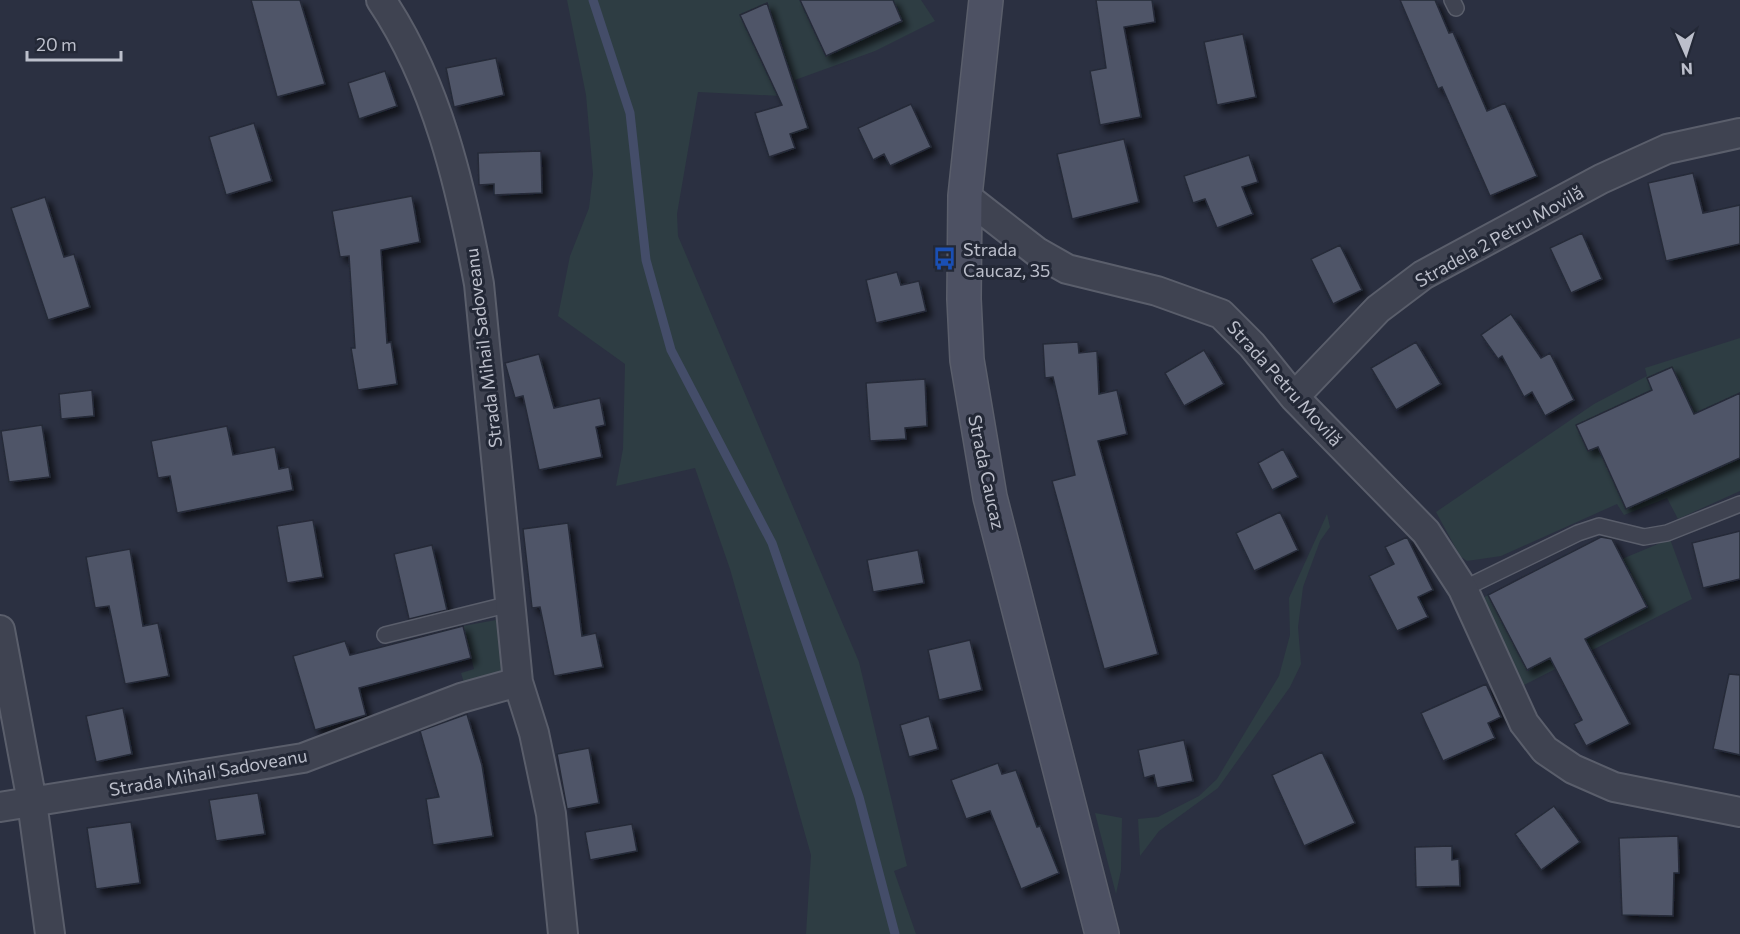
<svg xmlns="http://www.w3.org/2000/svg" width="1740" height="934" font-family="Commissioner,sans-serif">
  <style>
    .green { fill: #2e3d43 }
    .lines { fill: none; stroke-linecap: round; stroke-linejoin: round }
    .stream { stroke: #444d69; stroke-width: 9 }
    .building { fill: #4f5567; stroke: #252a38; stroke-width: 1.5; filter: url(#shadow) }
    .lane-casing { stroke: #5a5e6b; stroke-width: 18 }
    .street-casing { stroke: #5a5e6b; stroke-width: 32 }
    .secondary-casing { stroke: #5a5e6b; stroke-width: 36 }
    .lane { stroke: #3f4351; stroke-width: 15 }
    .street { stroke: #3f4351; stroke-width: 28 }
    .secondary { stroke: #4d5163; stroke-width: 33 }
    .labels { text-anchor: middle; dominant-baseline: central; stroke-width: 6; stroke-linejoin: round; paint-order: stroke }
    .street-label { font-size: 18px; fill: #bcbfcb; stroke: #232836 }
    .poi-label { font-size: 18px; fill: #bcbfcb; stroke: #232836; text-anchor: start }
  </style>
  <defs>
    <filter id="shadow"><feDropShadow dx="5.5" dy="5.5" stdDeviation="3" flood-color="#0009"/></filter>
  </defs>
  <rect width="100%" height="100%" fill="#2b3041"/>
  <path class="green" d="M567,0H921L935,21L875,51L795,80L799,90L782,96L698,92L677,214L678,236L859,662L907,866L894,871L916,934H806L811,855L730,569L695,468L616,486L623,449L625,364L558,316L570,256L589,208L593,174L586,95Z
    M1740,338V491L1678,519L1667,498L1624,515L1617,504L1501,556L1467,561L1460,556L1436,512L1594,404L1647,376L1645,368Z
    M1327,514L1330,527L1320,541L1303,587L1298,627L1301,664L1290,687L1218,788L1159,831L1140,856L1138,819L1158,817L1199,796L1217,779L1279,676L1290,635L1289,598Z
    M1670,539L1692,599L1518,688L1480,600L1488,595L1528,670L1571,647L1590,600L1606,629L1647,607L1622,559Z
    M496,620L505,675L465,686L461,673L474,669L463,626Z
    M1095,813L1122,818L1121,870L1116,894Z"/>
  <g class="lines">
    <path class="stream" d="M593,0L630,113L646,260L671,350L772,543L859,797L895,934"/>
  </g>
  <path class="building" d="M251,0H300L325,84L277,97Z
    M800,0H893L902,21L826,56Z
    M1096,0H1152L1155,22L1124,27L1141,117L1100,125L1090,71L1106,68Z
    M1400,0H1435L1449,33L1453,32L1487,111L1505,103L1537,176L1490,196L1442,87L1438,89Z
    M767,3L808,128L790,134L795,148L769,157L755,113L782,105L740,15Z
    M1243,34L1256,97L1217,105L1204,42Z
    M496,58L504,95L454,107L446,68Z
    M385,71L397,106L359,119L348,83Z
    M911,104L931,147L890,166L884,154L873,160L858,128Z
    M254,123L272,181L226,195L209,137Z
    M1124,139L1139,202L1072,219L1057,154Z
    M541,151L542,193L494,195V184L479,185L478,153Z
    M1249,155L1258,182L1242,187L1253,214L1217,228L1205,199L1193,203L1184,176Z
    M1693,173L1703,213L1740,205V244L1666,261L1648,183Z
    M412,196L420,242L381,250L387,343L391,342L397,384L358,390L351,348H355L349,256L340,257L332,211Z
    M45,197L64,257L74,254L90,307L48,320L11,208Z
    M1582,233L1602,279L1571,293L1550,248Z
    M1340,245L1362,290L1333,304L1311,259Z
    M897,272L901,285L919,281L926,311L876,323L866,280Z
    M1511,314L1541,358L1550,353L1574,400L1545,416L1532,392L1524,397L1502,356L1498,359L1481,335Z
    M1078,342L1079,353L1097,351L1099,394L1117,390L1127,434L1098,441L1158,654L1104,669L1052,481L1075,475L1053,377L1045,378L1043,344Z
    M1416,342L1441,384L1396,410L1371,368Z
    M1204,350L1224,384L1184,406L1165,373Z
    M539,354L554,408L600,398L605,425L596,427L602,457L539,470L523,396L515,398L505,363Z
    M1672,367L1694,414L1740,393V458L1626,509L1598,447L1588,451L1576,425L1652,390L1647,378Z
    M925,379L927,426L905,428L906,439L870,441L866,383Z
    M92,390L94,416L61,419L59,394Z
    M42,425L50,477L9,482L1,431Z
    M227,426L233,455L275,447L279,469L289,467L293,490L177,513L170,476L158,478L151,441Z
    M1283,449L1298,477L1272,490L1258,463Z
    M1280,512L1298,550L1254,571L1236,533Z
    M313,520L323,577L287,583L277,526Z
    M568,523L582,636L596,633L603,667L554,676L540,607L532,608L523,529Z
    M1740,531V579L1703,588L1692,543Z
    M1407,537L1433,590L1418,597L1428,617L1397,631L1369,576L1394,564L1385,547Z
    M1601,537L1612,539L1647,607L1585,639L1630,724L1586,746L1574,724L1582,720L1550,658L1527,670L1488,595Z
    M432,545L447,610L409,619L394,554Z
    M130,549L143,626L158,623L169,676L125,684L109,606L95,608L86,557Z
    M918,550L924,583L873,592L867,560Z
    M463,626L471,658L359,688L366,715L315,730L293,656L345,641L350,655Z
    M970,640L982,690L939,700L928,650Z
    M1729,674L1740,675V755L1713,749Z
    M1486,684L1501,717L1488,723L1495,738L1443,761L1421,713Z
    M123,708L132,754L96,762L86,716Z
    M467,714L482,765L493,836L433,845L426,799L439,797L420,731Z
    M929,716L938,749L909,757L900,725Z
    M1184,740L1193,781L1157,788L1154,775L1144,778L1138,750Z
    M589,748L599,803L567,809L557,754Z
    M1322,752L1355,823L1304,846L1272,775Z
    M998,763L1002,774L1016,770L1037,827L1040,826L1059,873L1021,889L990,811L966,819L951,780Z
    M258,793L265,834L216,841L209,800Z
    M1554,806L1580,842L1541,870L1515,834Z
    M131,822L140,883L96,889L87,828Z
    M632,824L637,851L590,860L585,832Z
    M1678,836L1679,873H1674L1673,916L1622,915L1619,838Z
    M1452,846V860L1459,859L1460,886L1416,887L1415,847Z"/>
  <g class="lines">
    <defs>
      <path id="lane" d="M1452,0L1456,8
        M1463,589L1578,533L1599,526L1644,537L1667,533L1740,504
        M385,635L510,604"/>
      <path id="street" d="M381,0C437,83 461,187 479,284L518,682L534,733L551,814L563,934
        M965,196L1037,252L1067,269L1157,291L1221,314L1252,345L1294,397L1426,532L1463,589L1524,723L1545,750L1573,769L1614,787L1740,812
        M1294,397L1378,309L1423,275L1601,179L1667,149L1740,133
        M0,630L32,802L50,934
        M0,807L303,758L461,698L518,682"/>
      <path id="secondary" d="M986,0L965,196L964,299L967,360L990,497L1102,934"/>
    </defs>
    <use href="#lane" class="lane-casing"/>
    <use href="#street" class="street-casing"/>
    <use href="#secondary" class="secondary-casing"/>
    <use href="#lane" class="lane"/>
    <use href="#street" class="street"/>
    <use href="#secondary" class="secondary"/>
  </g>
  <defs>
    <symbol id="bus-bare" viewBox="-9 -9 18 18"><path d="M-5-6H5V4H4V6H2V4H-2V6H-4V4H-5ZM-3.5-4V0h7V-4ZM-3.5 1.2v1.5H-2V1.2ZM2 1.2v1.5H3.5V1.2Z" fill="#1a4fb4" stroke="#232836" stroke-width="2.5" paint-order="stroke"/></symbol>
  </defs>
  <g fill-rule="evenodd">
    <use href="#bus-bare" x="928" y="242" width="33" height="33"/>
  </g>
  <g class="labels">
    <g class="street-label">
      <text transform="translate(1499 236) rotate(-29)">Stradela 2 Petru Movilă</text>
      <text transform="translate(483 348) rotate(-97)">Strada Mihail Sadoveanu</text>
      <text transform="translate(1285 383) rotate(48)">Strada Petru Movilă</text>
      <text transform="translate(987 472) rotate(78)">Strada Caucaz</text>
      <text transform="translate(208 772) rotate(-10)">Strada Mihail Sadoveanu</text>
    </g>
    <g class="poi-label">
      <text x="963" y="249">Strada<tspan x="963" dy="21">Caucaz, 35</tspan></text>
    </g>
  </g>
  <g transform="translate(1686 54) rotate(177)" stroke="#232836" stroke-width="4.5" paint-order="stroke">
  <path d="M0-4.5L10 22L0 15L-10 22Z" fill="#bcbfcb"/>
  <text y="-9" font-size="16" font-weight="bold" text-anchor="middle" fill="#bcbfcb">N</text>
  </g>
  <path d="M27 51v9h94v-9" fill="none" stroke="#bcbfcb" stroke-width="3"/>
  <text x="36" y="51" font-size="18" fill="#bcbfcb" stroke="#232836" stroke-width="4.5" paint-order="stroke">20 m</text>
</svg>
